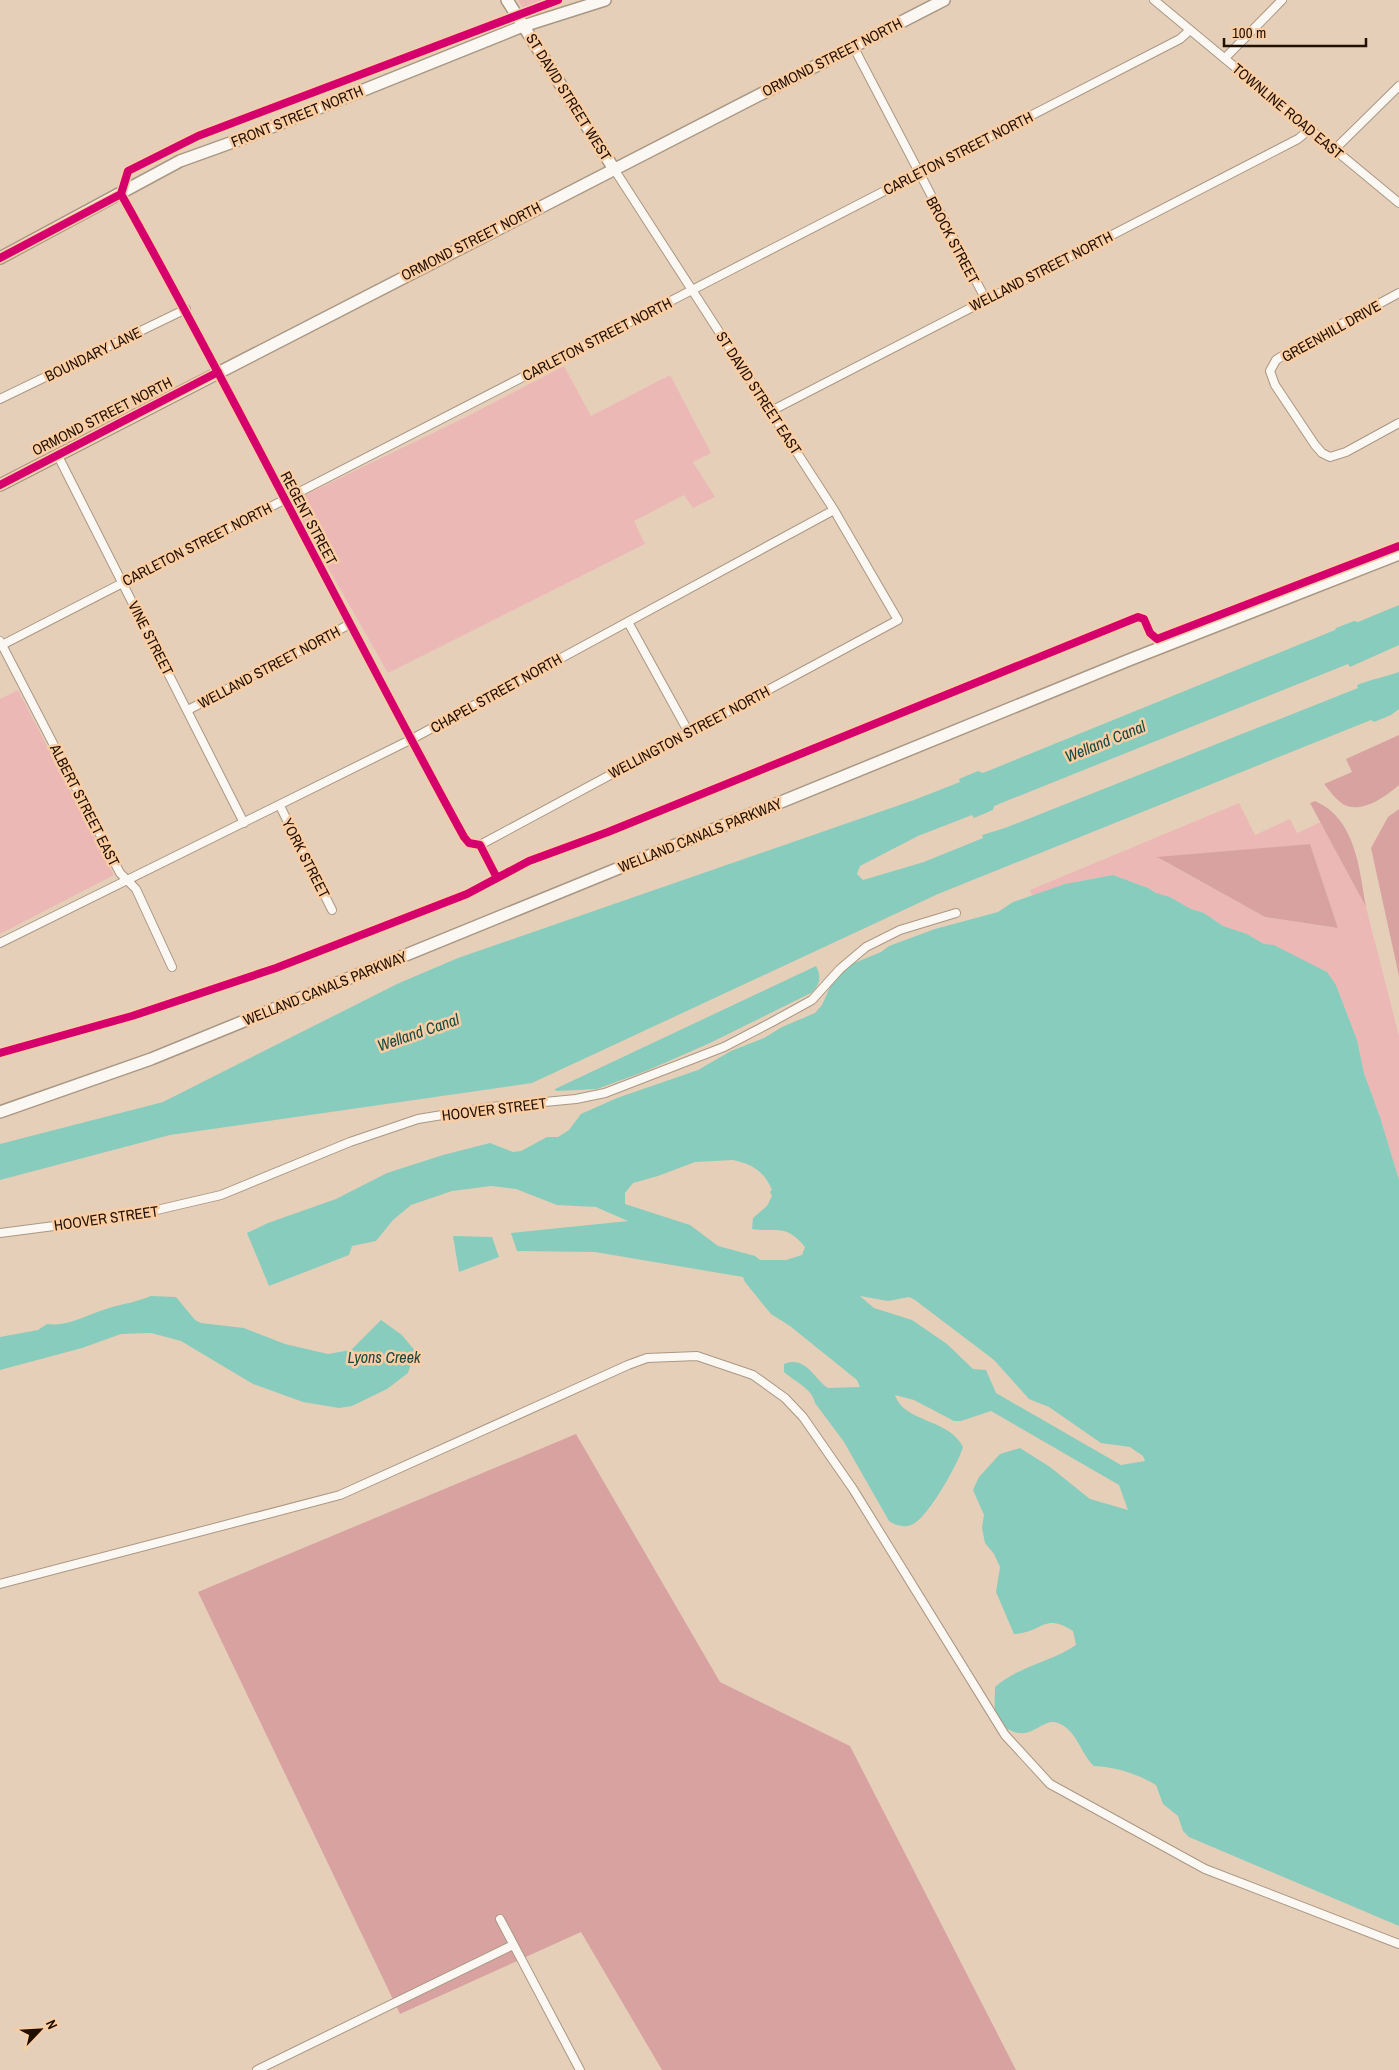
<svg xmlns="http://www.w3.org/2000/svg" width="1399" height="2070" font-family="'Archivo Narrow',sans-serif">
  <style>
    .green { fill: #ecb8b6; fill-rule: evenodd }
    .forest { fill: #d8a2a1 }
    .water { fill: #88ccbd; fill-rule: evenodd }
    .lines { fill: none; stroke-linecap: round; stroke-linejoin: round }
    .street-casing { stroke: #aa9783; stroke-width: 10 }
    .secondary-casing { stroke: #aa9783; stroke-width: 14 }
    .street { stroke: #fbf8f4; stroke-width: 8 }
    .secondary { stroke: #fbf8f4; stroke-width: 11 }
    .cycleway-casing { stroke: #f9cea5; stroke-width: 11 }
    .cycleway { stroke: #d6006c; stroke-width: 8 }
    .labels { text-anchor: middle; dominant-baseline: central; stroke-width: 5; stroke-linejoin: round; paint-order: stroke }
    .street-label { font-size: 15px; fill: #210f00; stroke: #f9cea5 }
    .water-label { font-size: 16px; font-style: italic; fill: #174742; stroke: #f9cea5 }
  </style>
  <rect width="100%" height="100%" fill="#e6cfb8"/>
  <path class="green" d="M518,0H558L524,10Z
    M564,366L591,416L670,375L711,453L693,462L715,497L693,508L684,495L634,521L645,544L388,673L297,513L303,496L466,417Z
    M18,690L114,875L0,934V699Z
    M1239,803L1255,835L1290,819L1297,833L1321,822L1366,907L1399,1036V1180L1380,1117L1364,1073L1357,1040L1336,985L1327,972L1274,946L1264,944L1247,934L1223,926L1204,913L1191,909L1170,897L1156,893L1148,888L1113,875L1065,884L1032,896L1030,890ZM1310,844L1338,928L1265,917L1158,858Z"/>
  <path class="forest" d="M1399,735V785C1385,797 1358,817 1340,802C1334,797 1329,790 1324,784L1352,772L1346,759Z
    M1315,801C1356,819 1359,868 1366,907L1310,803Z
    M1399,809V976L1371,848L1388,817Z
    M1310,844L1338,928L1265,917L1157,857Z
    M576,1434L720,1682L850,1746L1016,2070H662L581,1932L400,2014L198,1592Z"/>
  <path class="water" d="M1399,605V645L1350,667L1348,664L994,806L993,810L974,818L972,815L918,836L860,866L857,874L863,880L924,862L983,838L982,835L1005,828L1358,688L1357,685C1372,679 1385,677 1399,672V709L1391,715L1374,722L1371,720L938,894L532,1083L170,1135L0,1180V1144L163,1102L397,984L458,958L914,800L960,782L959,779L978,771L983,773L1335,630L1336,628L1354,621L1358,622Z
    M1113,875L1148,888L1156,893L1170,897L1191,909L1204,913L1223,926L1247,934L1264,944L1274,945L1327,972L1336,985L1357,1040L1364,1073L1380,1117L1399,1180V1926L1189,1837L1183,1831L1178,1816L1163,1804L1156,1785C1137,1774 1117,1767 1094,1766C1080,1753 1077,1730 1058,1723C1047,1719 1039,1729 1029,1732C1014,1737 998,1726 995,1710C994,1703 995,1694 995,1687C1019,1666 1051,1662 1076,1645L1073,1631C1043,1612 1043,1633 1014,1634L996,1592L1000,1567L994,1554L985,1543L982,1528L984,1515L973,1490L979,1477L1000,1454L1020,1448L1050,1467L1090,1499L1128,1510L1119,1485L991,1411L961,1421H954L914,1400L895,1395C903,1422 950,1419 963,1447C958,1464 927,1520 911,1525C904,1528 895,1525 889,1521L844,1442L815,1403C812,1388 795,1382 784,1372V1364C806,1355 814,1379 828,1388L860,1387L857,1380L790,1326L771,1314L745,1282L743,1277L595,1252L517,1251L511,1233L628,1221L596,1207L557,1205L516,1189L491,1186L452,1191L411,1205L393,1220L376,1241L352,1246L349,1255L269,1286L247,1233L268,1223L336,1199L387,1173L443,1155L490,1143L513,1152L521,1151L547,1137H558L569,1130L581,1114L617,1098L698,1070L731,1051L764,1038L782,1027L815,1013L822,1005L830,987L840,974L852,964L881,952L889,946L935,929L998,912L1013,902L1065,884ZM733,1160C752,1164 764,1171 772,1190L770,1192L772,1196L767,1206L753,1218L752,1229C778,1233 785,1223 805,1247L802,1255L786,1260H760L755,1256L718,1246L690,1225L625,1204V1193L633,1183L658,1176L695,1162ZM860,1296L888,1301L909,1297L915,1300L994,1360L1029,1399L1049,1407L1101,1443L1130,1447L1143,1456L1145,1461L1121,1465L996,1393L986,1370L973,1369L947,1344L912,1320L874,1308Z
    M816,966C822,977 820,985 811,993L710,1043L646,1071L597,1089L556,1091L555,1089Z
    M453,1236L492,1237L499,1257L459,1272Z
    M151,1296L176,1297L195,1320L201,1323L244,1328L285,1344L328,1354L351,1350L381,1320L402,1335L415,1351L408,1373L387,1389L352,1406L339,1408L303,1402L253,1384L181,1341L151,1333L121,1334L82,1348L0,1370V1337L38,1330L47,1324C68,1327 86,1315 106,1309C121,1304 137,1302 151,1296Z"/>
  <g class="lines">
    <defs>
      <path id="street" d="M1154,0L1399,203
        M853,46L986,300
        M1225,58L1282,0
        M1334,150L1399,86
        M121,194C240,406 347,624 464,837L469,843L480,845L898,620L834,510L614,169
        M1399,293L1284,355L1276,360L1270,371L1275,385L1315,445L1322,453L1330,457L1346,452L1399,423
        M0,399L186,309
        M771,411L1298,139L1309,130
        M57,454L244,823
        M628,622L688,731
        M0,641L120,873L136,889L172,967
        M0,646L1180,39L1190,30
        M188,710L350,624
        M280,806L332,910
        M0,943L410,740L834,510
        M0,1233L131,1216L221,1195L350,1142L418,1119L491,1107L576,1099L605,1093L724,1047L772,1022L812,1000L840,969L866,947L900,930L956,913
        M0,1584L340,1495L628,1365L647,1358L697,1356L753,1375L785,1398L803,1417L853,1489L1005,1735L1050,1784L1205,1869L1399,1944
        M500,1919L580,2070
        M257,2070L513,1945"/>
      <path id="secondary" d="M507,0L614,169
        M0,258L180,161L244,138L523,26L605,0
        M0,485L944,0
        M0,1112L151,1059L1129,660L1399,554"/>
    </defs>
    <use href="#street" class="street-casing"/>
    <use href="#secondary" class="secondary-casing"/>
    <use href="#street" class="street"/>
    <use href="#secondary" class="secondary"/>
    <defs>
      <path id="cycleway" d="M121,194C240,406 347,624 464,837L469,843L480,845L497,878
        M121,194L128,171L198,136L558,0
        M0,258L121,194
        M0,485L218,372
        M0,1053L132,1016L276,968L467,894L529,861L608,832L1138,617L1144,619L1150,633L1157,639L1399,546"/>
    </defs>
    <use href="#cycleway" class="cycleway-casing"/>
    <use href="#cycleway" class="cycleway"/>
  </g>
  <g class="labels">
    <g class="street-label">
      <text transform="translate(832 57) rotate(-27)">ORMOND STREET NORTH</text>
      <text transform="translate(569 97) rotate(58)">ST DAVID STREET WEST</text>
      <text transform="translate(1288 111) rotate(40)">TOWNLINE ROAD EAST</text>
      <text transform="translate(297 116) rotate(-22)">FRONT STREET NORTH</text>
      <text transform="translate(958 153) rotate(-27)">CARLETON STREET NORTH</text>
      <text transform="translate(953 240) rotate(62)">BROCK STREET</text>
      <text transform="translate(471 241) rotate(-27)">ORMOND STREET NORTH</text>
      <text transform="translate(1041 271) rotate(-27)">WELLAND STREET NORTH</text>
      <text transform="translate(1331 331) rotate(-29)">GREENHILL DRIVE</text>
      <text transform="translate(597 339) rotate(-27)">CARLETON STREET NORTH</text>
      <text transform="translate(93 354) rotate(-26)">BOUNDARY LANE</text>
      <text transform="translate(759 393) rotate(57)">ST DAVID STREET EAST</text>
      <text transform="translate(102 416) rotate(-27)">ORMOND STREET NORTH</text>
      <text transform="translate(309 518) rotate(62)">REGENT STREET</text>
      <text transform="translate(197 544) rotate(-27)">CARLETON STREET NORTH</text>
      <text transform="translate(151 638) rotate(63)">VINE STREET</text>
      <text transform="translate(269 667) rotate(-28)">WELLAND STREET NORTH</text>
      <text transform="translate(496 693) rotate(-29)">CHAPEL STREET NORTH</text>
      <text transform="translate(689 732) rotate(-28)">WELLINGTON STREET NORTH</text>
      <text transform="translate(85 805) rotate(63)">ALBERT STREET EAST</text>
      <text transform="translate(700 835) rotate(-22)">WELLAND CANALS PARKWAY</text>
      <text transform="translate(306 858) rotate(63)">YORK STREET</text>
      <text transform="translate(325 988) rotate(-22)">WELLAND CANALS PARKWAY</text>
      <text transform="translate(494 1109) rotate(-7)">HOOVER STREET</text>
      <text transform="translate(106 1218) rotate(-8)">HOOVER STREET</text>
    </g>
    <g class="water-label">
      <text transform="translate(1105 741) rotate(-22)">Welland Canal</text>
      <text transform="translate(418 1032) rotate(-19)">Welland Canal</text>
      <text x="384" y="1357">Lyons Creek</text>
    </g>
  </g>
  <g transform="translate(40 2030) rotate(65)" stroke="#f9cea5" stroke-width="4" paint-order="stroke">
  <path d="M0-4L9 19L0 12L-9 19Z" fill="#210f00"/>
  <text y="-8" font-size="14" font-weight="bold" text-anchor="middle" fill="#210f00">N</text>
  </g>
  <path d="M1224 38v8h142v-8" fill="none" stroke="#210f00" stroke-width="2.5"/>
  <text x="1232" y="38" font-size="15" fill="#210f00" stroke="#f9cea5" stroke-width="4" paint-order="stroke">100 m</text>
</svg>
